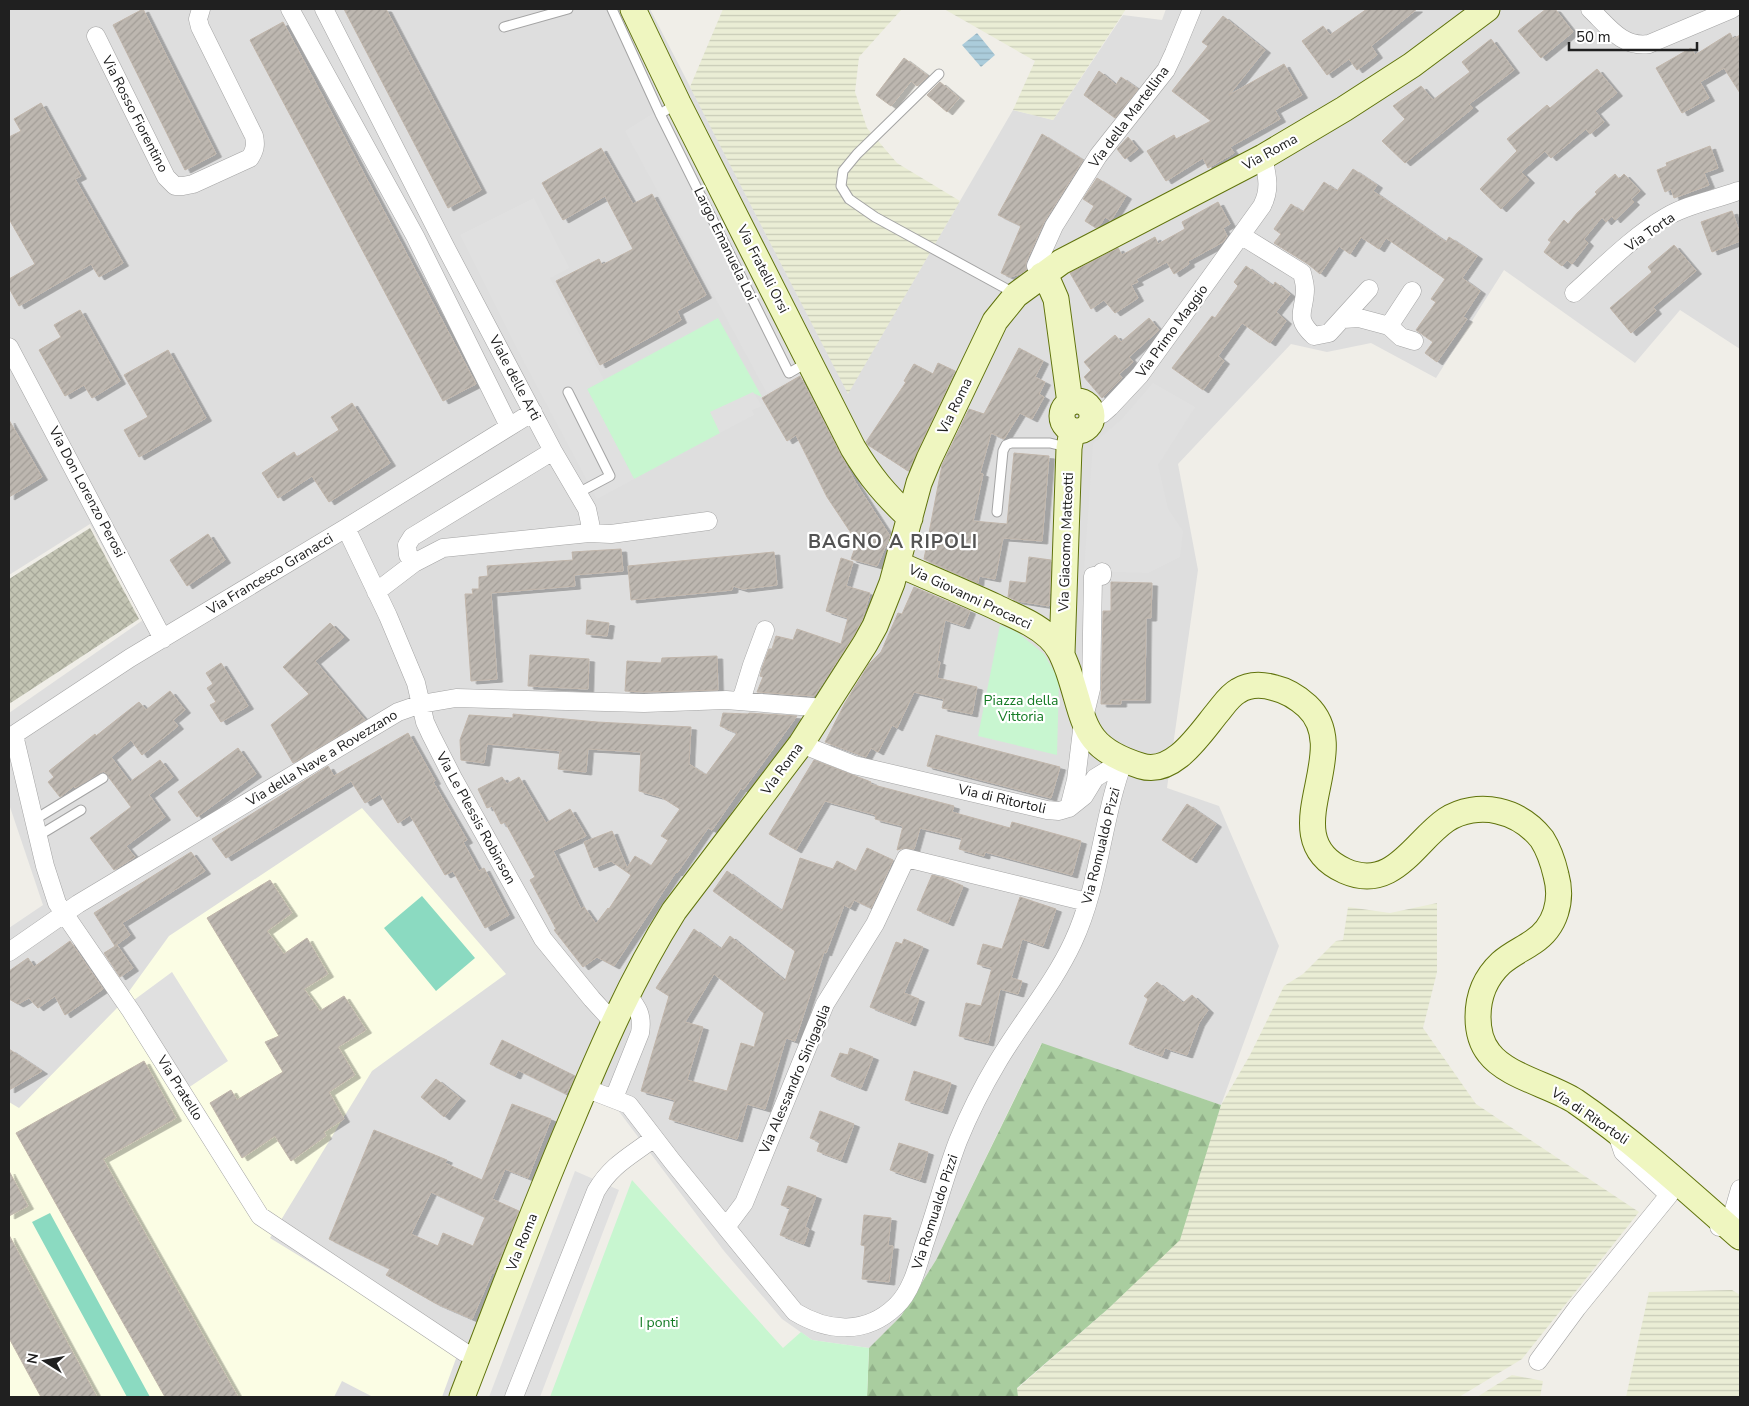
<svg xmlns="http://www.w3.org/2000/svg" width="1749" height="1406" font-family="'Nunito Sans',sans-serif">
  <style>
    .residential { fill: #dedede }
    .education { fill: #fbfde4 }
    .construction { fill: url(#construction-cross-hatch) }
    .farmland { fill: url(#farmland-rules) }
    .forest { fill: url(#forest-firs) }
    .park { fill: #c8f6d0 }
    .pitch { fill: #8bdac1 }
    .parking { fill: #e0e0e0 }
    .water { fill: url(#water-rules) }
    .building { fill: url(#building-hatch); stroke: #c1b6ab; fill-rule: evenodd; filter: url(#shadow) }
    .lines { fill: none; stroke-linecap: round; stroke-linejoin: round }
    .lane-casing { stroke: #a4a4a4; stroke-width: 11 }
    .street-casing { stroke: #a4a4a4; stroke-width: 19 }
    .secondary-casing { stroke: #60730c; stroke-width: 27 }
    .lane { stroke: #fff; stroke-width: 9 }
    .street { stroke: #fff; stroke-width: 18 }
    .secondary { stroke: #eff6c0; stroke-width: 25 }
    .labels { text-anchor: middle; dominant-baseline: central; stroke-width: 4.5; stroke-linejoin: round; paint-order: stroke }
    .street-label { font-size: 14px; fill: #202020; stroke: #fff }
    .park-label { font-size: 14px; fill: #137a23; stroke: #fff }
    .district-label { font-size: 19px; font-weight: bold; letter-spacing: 1px; fill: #535353; stroke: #fff }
  </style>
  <defs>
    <pattern id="construction-cross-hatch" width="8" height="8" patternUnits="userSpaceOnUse" patternTransform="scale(1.25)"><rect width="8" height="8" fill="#c3c4b3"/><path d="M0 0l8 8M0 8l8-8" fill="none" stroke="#a7a89a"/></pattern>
    <pattern id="farmland-rules" width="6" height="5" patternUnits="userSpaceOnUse" patternTransform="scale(1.25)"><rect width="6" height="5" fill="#eaedd5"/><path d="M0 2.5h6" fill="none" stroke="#c8cbb7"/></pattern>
    <pattern id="forest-firs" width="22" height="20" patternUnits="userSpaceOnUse" patternTransform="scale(1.25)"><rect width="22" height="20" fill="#a9cd9f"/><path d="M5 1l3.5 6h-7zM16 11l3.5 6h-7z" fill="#91b089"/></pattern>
    <pattern id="water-rules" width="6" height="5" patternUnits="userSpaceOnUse" patternTransform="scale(1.25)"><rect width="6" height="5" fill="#abccdb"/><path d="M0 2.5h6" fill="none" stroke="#93afbc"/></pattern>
    <pattern id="building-hatch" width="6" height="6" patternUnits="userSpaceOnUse" patternTransform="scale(1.25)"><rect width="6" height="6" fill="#bdb7b0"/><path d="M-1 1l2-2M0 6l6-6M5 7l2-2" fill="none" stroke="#a29d97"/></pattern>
    <filter id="shadow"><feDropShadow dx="5.5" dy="3" stdDeviation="0" flood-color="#0004"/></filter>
  </defs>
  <rect width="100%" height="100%" fill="#f0eee8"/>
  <path class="residential" d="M9,9H650L848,393L1013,110L1053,120L1123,15L1162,20L1166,9H1740V349L1680,310L1635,363L1504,270L1436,378L1371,343L1327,352L1291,344L1178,464L1198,570L1167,788L1219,806L1279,946L1221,1105L1041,1044L936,1260L901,1316L869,1348L812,1340L782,1319L724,1251L584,1065L454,1397H9V928L43,905L9,804V713L143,620L90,524L9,575Z"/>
  <path class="education" d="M362,808L506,974L372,1071L270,1238L458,1353L442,1397H373L342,1381L334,1397H9V1102L19,1108L117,1008L169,936Z"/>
  <path class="construction" d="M90,528L139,619L9,704V579Z"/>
  <path class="farmland" d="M723,9H902L859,57L855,92L867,128L897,163L960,201L848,394L690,87Z
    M944,9H1126L1053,120L1013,110L1035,61Z
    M1437,903V972L1423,1028L1476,1104L1639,1212L1522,1359L1459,1397H1018L1017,1389L1109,1308L1179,1240L1221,1105L1250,1055L1284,986L1303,974L1336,941L1343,940L1348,907L1390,913Z
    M1732,1290L1740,1295V1397H1626L1649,1292Z
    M1512,1375L1543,1381L1540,1397H1477Z"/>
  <path class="forest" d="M1042,1043L1221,1105L1180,1240L1109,1308L1017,1388L1018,1397H867L869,1348L901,1316L936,1260Z"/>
  <path class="park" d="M718,318L762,397L753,393L711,412L720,433L634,479L587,389Z
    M1000,625L1017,632L1044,654L1059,680L1057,755L978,736Z
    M632,1180L783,1348L801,1332L812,1340L869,1348L867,1397H550Z"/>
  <path class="pitch" d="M422,896L475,958L436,991L384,928Z
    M50,1213L150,1397H127L32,1222Z"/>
  <path class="parking" d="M665,106L804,372L767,393L625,131Z
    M534,198L569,268L550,278L604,380L587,389L634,479L597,499L515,345L460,235Z
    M1153,383L1195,407L1158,465L1168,509L1183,531L1180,557L1148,573L1084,571L1093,444L1121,420Z
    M753,392L762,406L752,410L754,415L720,433L710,412Z
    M172,972L228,1061L188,1088L134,1000Z
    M575,1171L619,1190L540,1397H489Z"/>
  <path class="water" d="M977,33L995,55L981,67L962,45Z"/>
  <path class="building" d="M143,9L216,154L185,170L113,25Z
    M344,9H386L481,190L448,208Z
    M1367,9H1417L1371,46L1377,55L1357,70L1349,59L1327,75L1302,41L1323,26L1330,35Z
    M1546,9H1555L1573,32L1541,58L1518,31Z
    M1223,16L1265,50L1229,95L1284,64L1302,95L1275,110L1280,119L1230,147L1234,153L1208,168L1203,158L1166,181L1147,151L1174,135L1176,139L1211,121L1172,91L1208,46L1202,42Z
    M283,22L476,384L443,401L250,40Z
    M1730,33L1733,39L1740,35V93L1724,68L1700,82L1709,98L1682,113L1656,68L1691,48L1695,55Z
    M1491,39L1514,70L1469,104L1473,108L1405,163L1382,141L1405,119L1393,106L1421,86L1433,100L1470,72L1462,62Z
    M904,58L928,76L917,86L911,81L891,106L876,95Z
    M1597,69L1617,93L1595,111L1604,122L1590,134L1586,129L1551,158L1545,151L1521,172L1529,180L1501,209L1480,189L1517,151L1507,139L1547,105L1550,108Z
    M1099,71L1116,85L1121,77L1138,89L1115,118L1084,95Z
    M940,82L959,98L947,112L927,95Z
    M41,103L81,176L75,179L123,263L99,277L91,264L19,306L9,288V279L35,264L9,219V137L21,131L14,119Z
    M1042,134L1083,160L1044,222L1026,262V270L1020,274L1010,277L1001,273L1021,226L998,215Z
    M1128,137L1138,149L1125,159L1117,149Z
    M1710,146L1718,168L1704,173L1709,185L1674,198L1671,189L1665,192L1657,170L1667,166L1666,163Z
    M601,148L633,204L652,194L706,295L677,311L681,320L600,365L556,281L599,259L602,265L633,249L605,196L563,220L542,183Z
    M1353,169L1377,185L1373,191L1446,242L1449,237L1477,256L1462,278L1480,291L1463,317L1467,319L1437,362L1425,353L1433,342L1416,330L1436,302L1431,299L1445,279L1386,238L1379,249L1361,237L1350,254L1339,246L1320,274L1308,264L1274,243L1281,234L1274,229L1291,204L1303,212L1324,182L1337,191Z
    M1615,174L1619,179L1624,174L1640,191L1631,199L1634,202L1615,220L1612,216L1606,222L1602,217L1584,239L1588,243L1572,264L1567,260L1562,266L1544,252L1551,242L1548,240L1564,220L1568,224L1577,213L1597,194L1595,192Z
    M1097,178L1126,196L1112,219L1110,220L1105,217L1100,225L1096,228L1085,221L1094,206L1083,199Z
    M1218,202L1230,224L1223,228L1227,236L1223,242L1188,261L1189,264L1174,274L1167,262L1136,279L1138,282L1131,285L1138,298L1115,313L1104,300L1091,309L1070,273L1118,248L1122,255L1155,237L1158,244L1185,229L1182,222Z
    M1732,211L1740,234V241L1712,252L1701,222Z
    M1674,245L1696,271L1653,307L1656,311L1631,333L1610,308L1652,272L1648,267Z
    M1246,266L1273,286L1275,282L1290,294L1276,312L1286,321L1270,343L1242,323L1218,356L1224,361L1203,390L1172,368L1212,316L1215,318L1238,286L1234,282Z
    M80,310L120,381L92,398L84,385L65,396L39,350L61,337L54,325Z
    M1149,318L1159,330L1129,357L1133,362L1119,374L1122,378L1102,398L1084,377L1091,370L1084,362L1115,335L1121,342Z
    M1019,348L1043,361L1035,377L1045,382L1039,394L1044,397L1032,419L1020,413L1004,439L991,433L980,473L983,474L973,521L1007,524L1014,453L1049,456L1042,541L1003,538L995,579L979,576L978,583L924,559L942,465L969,409L984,414Z
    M168,350L206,418L139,457L124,430L148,417L124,375Z
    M938,363L955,371L908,471L868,445L866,442L906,382L904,381L914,364L933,374Z
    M800,376L855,482L890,536L877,566L851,559L857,542L827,497L796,435L787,441L762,398Z
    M352,403L390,463L329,502L312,476L278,498L262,473L294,452L297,457L339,430L331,417Z
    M9,420L42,477L9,497Z
    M208,534L225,560L187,586L170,560Z
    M621,549L623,571L574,575L575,586L491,593L497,679L471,681L465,594H473L472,589H479V577L488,576L487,566L573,560L572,552Z
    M774,552L777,585L743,589L733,586L732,590L631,600L628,566Z
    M1029,557L1051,560L1049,606L1018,601L1008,597L1010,581L1026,583Z
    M841,558L853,562L846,586L870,593L862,620L853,637L814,696L757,692L763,677L760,676L762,668L769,649H772L776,636L793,640L797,629L841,644L848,618L826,611Z
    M1111,582L1152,583L1151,618H1146L1145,700H1121V704H1101L1103,611H1111Z
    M914,587L970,611L964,626L945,620L937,661L940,662L937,678L977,687L972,714L942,708L944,699L914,692L897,728L892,725L878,752L871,748L866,757L825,742L845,703L869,664L881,652L898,613L902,614Z
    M587,620L609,623L607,636L586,634Z
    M330,623L344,637L315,661L365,720L293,763L271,725L309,694L283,667Z
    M530,655L589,659L588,689L528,686Z
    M717,656L718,690L643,692L625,691L627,661L661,663L662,658Z
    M221,663L248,706L221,722L210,705L216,702L207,688L213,684L206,673Z
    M170,691L185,710L173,720L178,726L142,755L131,740L111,757L130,782L160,760L173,777L149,795L165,817L126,846L135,857L114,870L90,838L131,807L104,771L75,788L74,786L60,797L48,782L54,777L49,771L95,734L96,736L139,702L146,710Z
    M723,713L748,714L749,713L797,716L743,790L741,788L712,830L708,828L677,873L676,872L614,966L597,957L583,967L554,930L556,929L530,880L535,877L505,822L501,824L492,806L487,808L478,789L502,777L507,784L519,777L546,823L570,809L586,836L553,851L581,909L584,907L596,924L608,908L609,909L631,875L611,861L594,868L584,842L612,831L627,868L635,856L651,866L668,840L661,836L680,809L661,797L639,791L641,752L588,749L586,772L558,769L560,752L562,751L487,744L484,763L461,760L460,740L469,715L513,718V714L597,722L691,727L689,764L706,775L737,733L720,726Z
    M408,733L435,781L433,782L467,840L463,842L479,871L484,868L509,915L485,928L453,871L445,875L410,815L398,823L380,794L365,803L351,781L226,858L212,839L328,766L334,776Z
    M936,735L1060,767L1051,798L927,766Z
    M238,748L256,774L197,817L178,792Z
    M814,760L871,782L870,784L954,806L952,812L1010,828L1012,822L1081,841L1072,875L985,852L984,856L959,849L962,838L920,828L914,849L904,848L897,850L903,826L875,819L876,815L825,801L796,850L769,834Z
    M1187,804L1216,824L1191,860L1162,840Z
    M867,848L893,860L871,908L854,900L850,908L844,905L826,953L824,952L795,1041L786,1038L765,1109L747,1104L737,1139L669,1119L675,1100L641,1091L669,996L656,988L694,929L721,949L730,936L785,981L795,951L713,891L727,871L782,911L800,858L833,869L837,861L856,871ZM714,974L764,1013L754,1047L741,1043L727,1091L687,1080L703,1027L685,1022Z
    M191,852L205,871L122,923L130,935L115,946L94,913Z
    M932,875L944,878L963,886L948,923L917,910Z
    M270,880L292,913L267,931L284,954L307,938L328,974L304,989L320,1011L344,996L366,1030L338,1047L355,1075L329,1092L344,1119L324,1132L326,1136L291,1161L275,1136L242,1158L210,1103L231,1090L237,1100L283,1072L265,1042L279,1036L207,918Z
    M1020,897L1056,909L1043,946L1022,939L1011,978L1022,981L1018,994L1000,989L988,1043L959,1036L966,1003L981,1006L992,968L977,964L983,944L1002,949Z
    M904,939L923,947L904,993L919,999L910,1023L870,1007L896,942L902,944Z
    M70,941L103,989L65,1015L55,996L38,1008L29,998L18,1004L9,999V971L28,958L34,967Z
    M117,945L133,968L120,977L104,953Z
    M1157,982L1183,1003L1192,995L1208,1010L1199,1023L1187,1055L1165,1048L1162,1056L1129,1044L1148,999L1144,996Z
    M502,1040L575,1076L566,1094L518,1070L515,1076L490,1064Z
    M850,1048L873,1057L861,1088L831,1076L840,1053L848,1055Z
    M9,1049L42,1071L9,1090Z
    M144,1061L176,1118L103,1159L238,1397H165L16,1133Z
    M914,1071L951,1083L942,1111L905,1100Z
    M436,1079L460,1098L444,1117L421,1097Z
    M512,1104L551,1119L528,1178L505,1169L492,1199L519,1211L500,1258L493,1274L492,1273L472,1319L435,1303L386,1275L390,1269L329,1239L374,1130L447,1160L445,1163L482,1180ZM431,1192L485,1217L473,1246L443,1233L438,1246L411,1234Z
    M820,1111L854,1124L841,1160L817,1151L820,1142L810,1138Z
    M899,1143L928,1152L920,1180L890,1170Z
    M9,1171L28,1206L9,1216Z
    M788,1186L816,1196L805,1227L809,1229L804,1244L780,1235L790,1208L781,1205Z
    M864,1215L891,1218L888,1246H893L889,1282L862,1279L865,1246L861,1245Z
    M9,1235L97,1397H41L9,1338Z"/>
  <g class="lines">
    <defs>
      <path id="lane" d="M612,9L660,114
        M504,27L568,9
        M939,74L857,154L843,171L841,186L849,199L875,217L1014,293
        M676,104L660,114L789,373L808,362
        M568,392L610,476L578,493
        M997,512L1003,451L1006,445L1011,443H1050L1066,447
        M34,820L103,778
        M38,836L81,810"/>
      <path id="street" d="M290,9L415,236L509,426
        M324,9L447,250L553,451L587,509L590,523L589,533
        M1590,9C1608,26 1622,48 1649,44L1732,9
        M96,36L166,177L175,186H183L193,184L250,158C255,150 256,145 254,136L200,27L198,19L201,9
        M1242,236L1302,273C1303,278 1305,284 1305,289C1305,311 1293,317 1314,336L1329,333L1369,289
        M1042,275L1036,266L1054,226L1098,156L1166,70L1174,53L1192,9
        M1574,293C1602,268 1633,236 1666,217C1688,204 1714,200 1738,191
        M1343,319L1359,318L1389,326L1412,291
        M1389,326L1401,337L1414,341
        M9,347L163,639
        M1092,417L1102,414L1110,407L1140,375L1262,206C1271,189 1267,175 1263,157
        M346,528L388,616L416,683L425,722L431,735L454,780L543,939L592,999L614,1023
        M414,563L408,555L407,545L412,537L553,451
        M376,592L414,563L443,548L589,533L611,534L708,521
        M741,701L752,665L765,630
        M14,735L45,866L57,903L131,1011L260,1216L464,1352
        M9,738L130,658L346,528L533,412
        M801,744L854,765L1047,810L1059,811L1069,808L1084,796L1095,778L1124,760
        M1069,808L1076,780L1083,722L1091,689L1093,576H1102V572
        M9,952L78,904L398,712L421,704L456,698L644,703L726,700L825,708
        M585,1088L629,1105L672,1161L795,1312C828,1332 866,1335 896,1306C912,1291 918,1265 924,1245C936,1211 945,1175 958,1141C969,1114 982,1088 997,1063C1021,1022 1053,985 1073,942C1100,884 1102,818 1124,760
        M614,1098L640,1033C643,1015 638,1008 627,994
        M726,1227L744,1203L825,1004L875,924L906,858L1087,902
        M1719,1227H1729L1740,1189
        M1538,1361L1577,1308L1669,1195L1623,1152L1616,1131
        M514,1397L596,1191C612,1164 631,1156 654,1138"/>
      <path id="secondary" d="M633,9L678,103L853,448C871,478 885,494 910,518
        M1042,275L1049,283L1056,299L1070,403
        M1062 416a15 15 0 1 1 30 0a15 15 0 1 1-30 0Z
        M898,564C930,578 963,592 996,607C1014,616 1034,623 1049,637C1059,646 1063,657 1068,670C1086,722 1080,747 1141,766C1173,776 1199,735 1217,713C1223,706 1229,696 1238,691C1249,684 1262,684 1275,688C1288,691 1297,697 1307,706C1357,753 1269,837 1345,871C1393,892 1414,842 1446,820C1461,810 1481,807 1498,811C1516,815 1531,825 1542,839C1549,850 1553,862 1556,875C1563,900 1556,927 1533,942C1523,949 1511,954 1501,963C1486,977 1478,996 1478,1017C1478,1029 1481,1043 1489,1053C1506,1076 1550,1085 1575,1101C1632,1140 1688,1191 1740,1237
        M1062,653L1069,448L1072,431
        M462,1397C497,1306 531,1215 569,1126C600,1052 631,979 674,911L801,744L865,644L875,626L892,583L919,483L929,459L995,321L1016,295L1061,262L1263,157L1344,109L1412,65L1487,9"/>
    </defs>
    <use href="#lane" class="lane-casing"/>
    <use href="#street" class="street-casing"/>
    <use href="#secondary" class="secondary-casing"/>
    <use href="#lane" class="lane"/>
    <use href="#street" class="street"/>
    <use href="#secondary" class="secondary"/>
  </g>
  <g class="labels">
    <g class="street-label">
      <text transform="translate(135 114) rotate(63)">Via Rosso Fiorentino</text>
      <text transform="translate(1129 117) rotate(-53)">Via della Martellina</text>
      <text transform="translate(1270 152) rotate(-29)">Via Roma</text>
      <text transform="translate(1650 232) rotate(-35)">Via Torta</text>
      <text transform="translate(725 244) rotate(64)">Largo Emanuela Loi</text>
      <text transform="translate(763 269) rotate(63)">Via Fratelli Orsi</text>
      <text transform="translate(1172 331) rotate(-54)">Via Primo Maggio</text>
      <text transform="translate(515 378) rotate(62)">Viale delle Arti</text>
      <text transform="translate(955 406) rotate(-64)">Via Roma</text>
      <text transform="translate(87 492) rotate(62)">Via Don Lorenzo Perosi</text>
      <text transform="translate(1066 542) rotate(-88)">Via Giacomo Matteotti</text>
      <text transform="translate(270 574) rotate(-31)">Via Francesco Granacci</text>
      <text transform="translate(970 597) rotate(25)">Via Giovanni Procacci</text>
      <text transform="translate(322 758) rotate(-31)">Via della Nave a Rovezzano</text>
      <text transform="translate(782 769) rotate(-54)">Via Roma</text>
      <text transform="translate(1002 799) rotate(13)">Via di Ritortoli</text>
      <text transform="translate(476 818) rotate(61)">Via Le Plessis Robinson</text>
      <text transform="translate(1101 846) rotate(-76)">Via Romualdo Pizzi</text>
      <text transform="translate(795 1079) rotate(-67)">Via Alessandro Sinigaglia</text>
      <text transform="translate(180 1088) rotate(58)">Via Pratello</text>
      <text transform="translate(1590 1116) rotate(34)">Via di Ritortoli</text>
      <text transform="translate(935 1212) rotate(-72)">Via Romualdo Pizzi</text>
      <text transform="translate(522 1242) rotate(-68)">Via Roma</text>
    </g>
    <g class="park-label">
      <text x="1021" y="700">Piazza della<tspan x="1021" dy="16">Vittoria</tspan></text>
      <text x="659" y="1322">I ponti</text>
    </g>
    <g class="district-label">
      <text x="893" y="542">BAGNO A RIPOLI</text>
    </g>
  </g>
  <rect width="1749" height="1406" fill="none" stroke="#202020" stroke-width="20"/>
  <g transform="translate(45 1361) rotate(281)" stroke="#ffffff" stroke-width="4" paint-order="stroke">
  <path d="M0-4L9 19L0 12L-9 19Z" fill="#202020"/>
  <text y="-8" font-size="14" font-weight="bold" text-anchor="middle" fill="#202020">N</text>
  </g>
  <path d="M1569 42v8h128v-8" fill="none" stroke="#202020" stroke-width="2.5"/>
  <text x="1576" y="42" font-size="15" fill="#202020" stroke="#ffffff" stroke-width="4" paint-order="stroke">50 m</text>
</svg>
